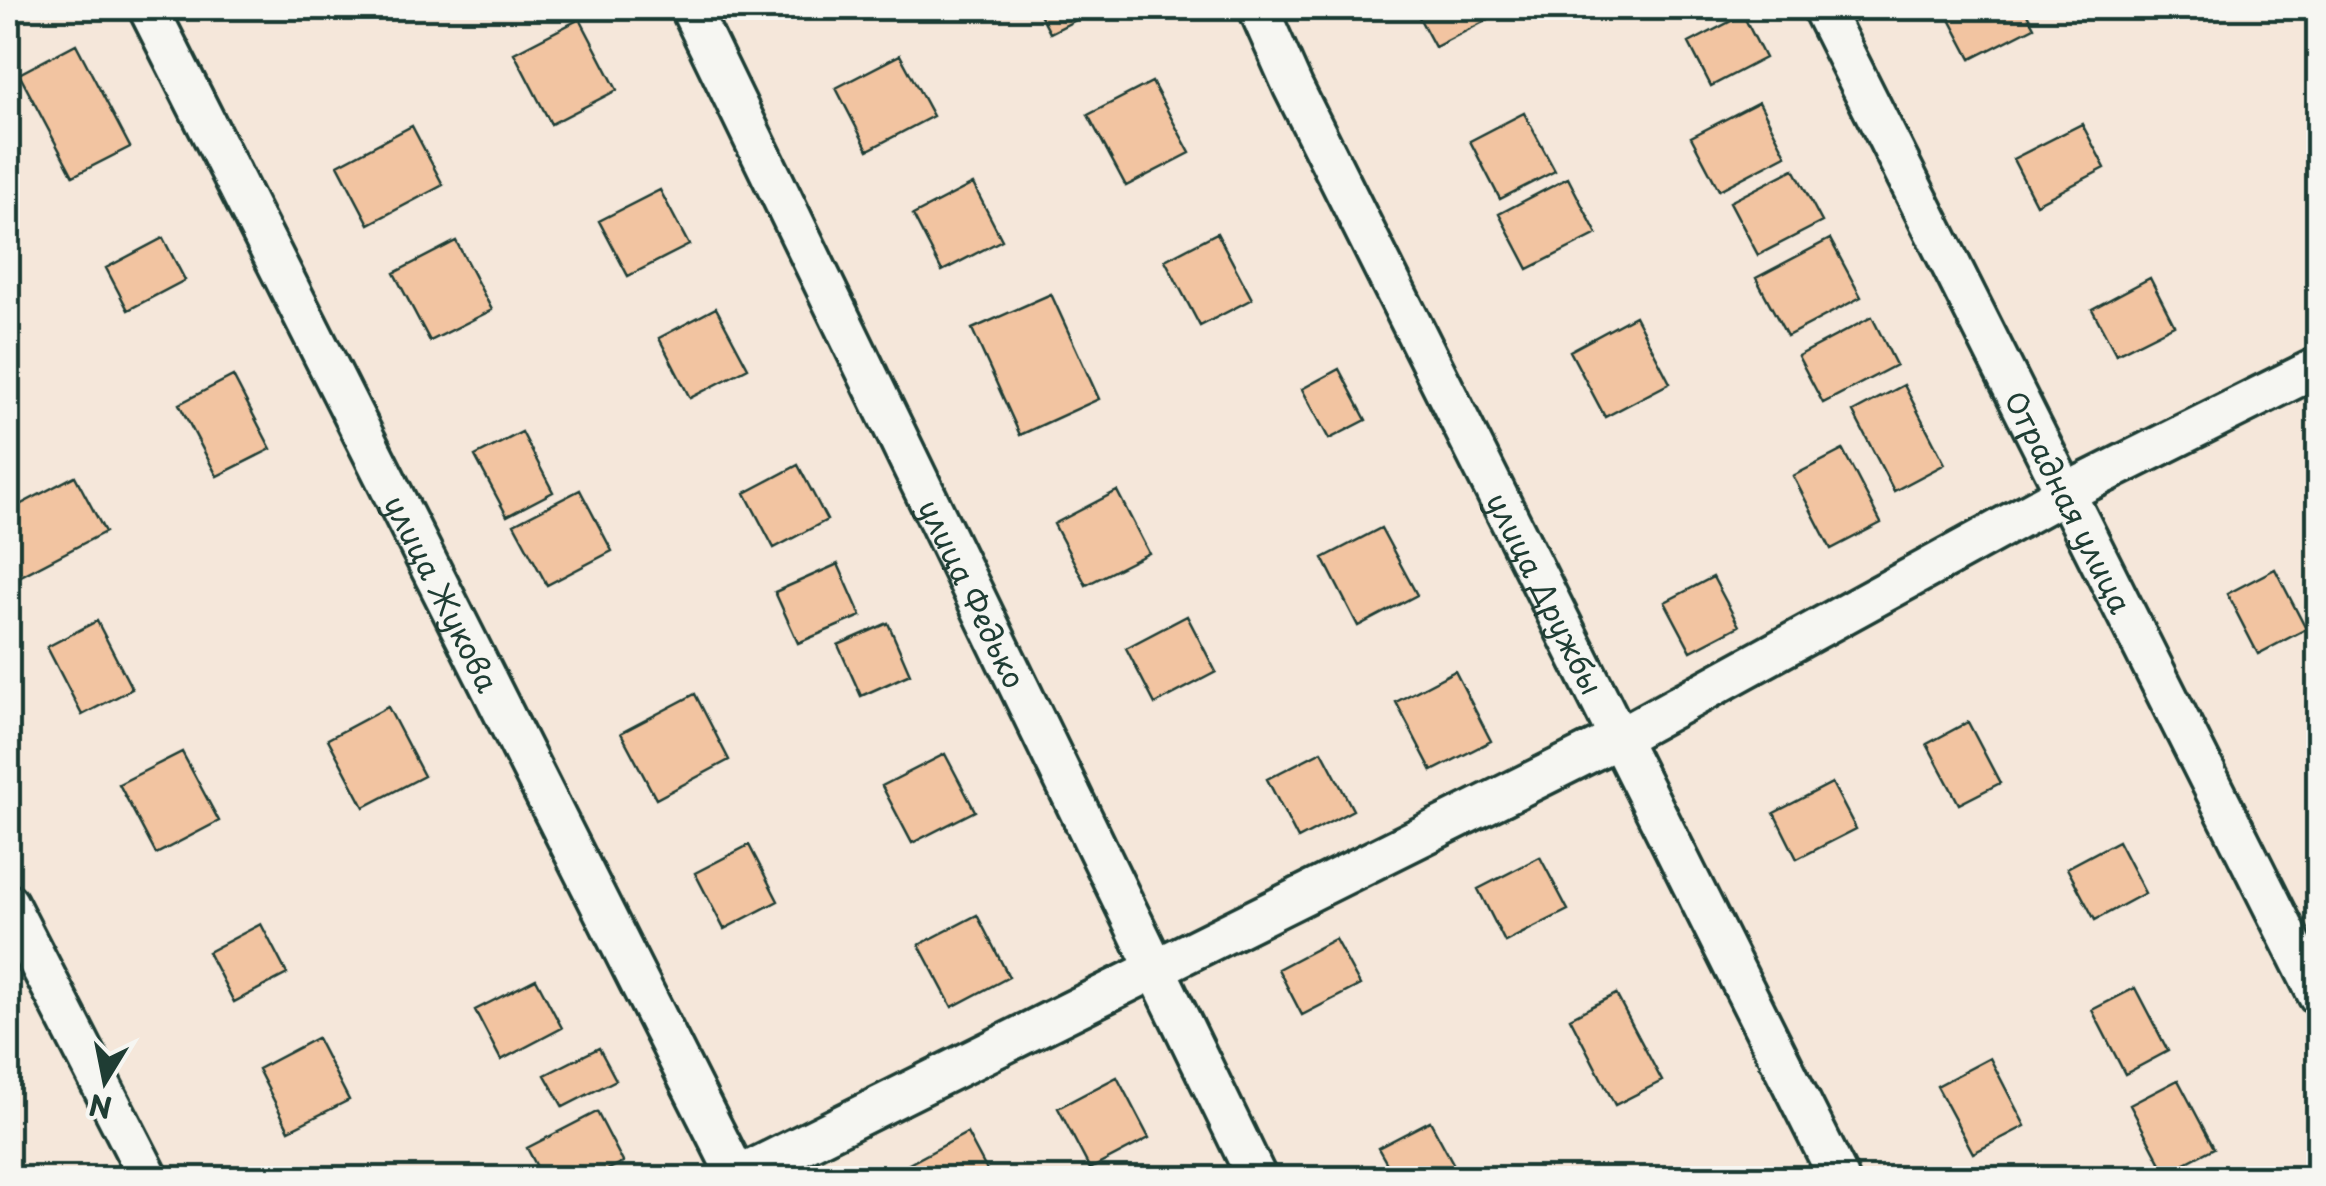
<svg xmlns="http://www.w3.org/2000/svg" width="2326" height="1186" font-family="'Playpen Sans',sans-serif">
  <style>
    .building { fill: #f2c4a1; stroke: #1f3d34; stroke-width: 2.5 }
    .lines { fill: none; stroke-linecap: round; stroke-linejoin: round }
    .minor-casing { stroke: #1f3d34; stroke-width: 45 }
    .minor { stroke: #f6f6f2; stroke-width: 38 }
    .labels { text-anchor: middle; dominant-baseline: central; stroke-width: 8; stroke-linejoin: round; paint-order: stroke }
    .street-label { font-size: 30px; fill: #1f3d34; stroke: #f6f6f2 }
  </style>
  <rect width="100%" height="100%" fill="#f5e7da"/>
  <filter id="ink" filterUnits="userSpaceOnUse"><feTurbulence type="fractalNoise" baseFrequency=".01" numOctaves="2"/><feDisplacementMap in="SourceGraphic" scale="20" xChannelSelector="R" yChannelSelector="G"/><feConvolveMatrix kernelMatrix="1 2 1 2 8 2 1 2 1" color-interpolation-filters="sRGB"/></filter>
  <g filter="url(#ink)">
    <path class="building" d="M1037,8H1100L1050,33Z
      M1414,8H1491L1495,16L1435,47Z
      M1944,8H2024L2034,27L1971,59Z
      M1743,15L1765,58L1711,86L1689,43Z
      M580,19L617,90L551,124L514,53Z
      M76,44L130,147L73,176L19,74Z
      M900,55L933,116L868,150L836,88Z
      M1152,82L1190,153L1126,186L1088,115Z
      M1759,102L1786,155L1719,190L1691,137Z
      M1524,113L1555,171L1500,199L1470,141Z
      M2082,124L2105,168L2036,204L2013,159Z
      M412,126L443,185L369,224L338,165Z
      M1794,169L1822,222L1758,255L1730,202Z
      M1568,178L1597,234L1528,269L1499,214Z
      M973,184L1002,240L942,271L913,215Z
      M660,190L689,245L628,276L599,221Z
      M1217,233L1252,299L1200,326L1165,260Z
      M163,238L185,280L128,310L106,268Z
      M1830,239L1861,297L1787,336L1756,278Z
      M456,241L492,310L430,341L394,273Z
      M2150,278L2174,325L2116,354L2092,309Z
      M1051,294L1099,399L1020,435L972,329Z
      M716,308L748,368L690,398L659,338Z
      M1635,316L1670,383L1605,417L1570,351Z
      M1872,317L1896,365L1823,403L1798,356Z
      M1339,369L1366,420L1329,439L1302,389Z
      M233,376L271,449L217,476L179,404Z
      M1904,385L1945,464L1894,491L1853,412Z
      M522,432L553,492L507,516L475,456Z
      M1843,450L1881,523L1831,549L1793,476Z
      M798,465L827,520L774,548L745,493Z
      M75,476L105,532L15,579L8,565V511Z
      M580,490L612,551L547,585L514,524Z
      M1117,491L1149,553L1086,585L1054,524Z
      M1381,528L1417,595L1358,626L1323,558Z
      M838,564L861,616L798,643L775,592Z
      M2275,569L2306,629L2258,654L2227,594Z
      M1713,577L1739,626L1691,651L1665,602Z
      M1187,616L1216,672L1155,704L1126,648Z
      M97,621L132,689L82,715L47,647Z
      M888,623L910,674L861,696L838,645Z
      M1455,671L1491,741L1432,771L1396,702Z
      M695,694L729,760L656,799L621,733Z
      M388,707L424,776L364,807L328,739Z
      M1968,722L2000,783L1959,804L1927,744Z
      M1322,751L1353,810L1298,839L1267,779Z
      M182,752L219,821L156,854L119,784Z
      M945,754L975,811L912,843L882,786Z
      M1832,783L1856,829L1797,859L1774,813Z
      M2118,841L2145,893L2095,920L2067,868Z
      M749,845L778,901L724,929L695,873Z
      M1540,857L1568,910L1505,942L1478,889Z
      M977,915L1009,977L952,1007L919,945Z
      M261,924L287,974L234,1002L208,952Z
      M1335,939L1360,985L1302,1015L1278,969Z
      M536,979L562,1028L501,1060L475,1010Z
      M2135,988L2168,1051L2125,1074L2092,1010Z
      M1616,994L1662,1081L1615,1105L1570,1018Z
      M317,1038L349,1100L289,1130L258,1069Z
      M599,1048L616,1080L563,1107L545,1075Z
      M1990,1058L2025,1126L1973,1153L1937,1086Z
      M1117,1077L1149,1138L1090,1169L1058,1108Z
      M2178,1080L2214,1148L2166,1173L2130,1105Z
      M597,1112L623,1162L591,1178H543L527,1148Z
      M1430,1121L1461,1178H1395L1378,1148Z
      M967,1133L991,1178H916L909,1164Z"/>
    <g class="lines">
      <defs>
        <g id="minor">
          <path id="s1" d="M148,8L738,1178"/>
          <path id="s2" d="M690,8L1257,1178"/>
          <path id="s3" d="M1258,8L1293,87L1839,1178"/>
          <path id="s4" d="M1822,8L2318,996"/>
          <path d="M8,903L149,1178"/>
          <path d="M735,1178L1617,739L2067,492L2318,367"/>
        </g>
      </defs>
      <use href="#minor" class="minor-casing"/>
      <use href="#minor" class="minor"/>
    </g>
  </g>
  <g class="labels">
    <g class="street-label">
      <text stroke="none"><textPath href="#s4" startOffset="552">Отрадная улица</textPath></text>
      <text stroke="none"><textPath href="#s1" startOffset="655">улица Жукова</textPath></text>
      <text stroke="none"><textPath href="#s2" startOffset="650">улица Федько</textPath></text>
      <text stroke="none"><textPath href="#s3" startOffset="652">улица Дружбы</textPath></text>
    </g>
  </g>
  <rect width="2326" height="1186" fill="none" stroke="#f6f6f2" stroke-width="40"/>
  <rect x="20" y="20" width="2286" height="1146" fill="none" stroke="#1f3d34" stroke-width="4" filter="url(#ink)"/>
  <g transform="translate(105 1081) rotate(190)" stroke="#f6f6f2" stroke-width="8" paint-order="stroke">
  <path d="M0-8L18 38L0 25L-18 38Z" fill="#1f3d34"/>
  <text y="-15" font-size="28" font-weight="bold" text-anchor="middle" fill="#1f3d34">N</text>
  </g>
</svg>
